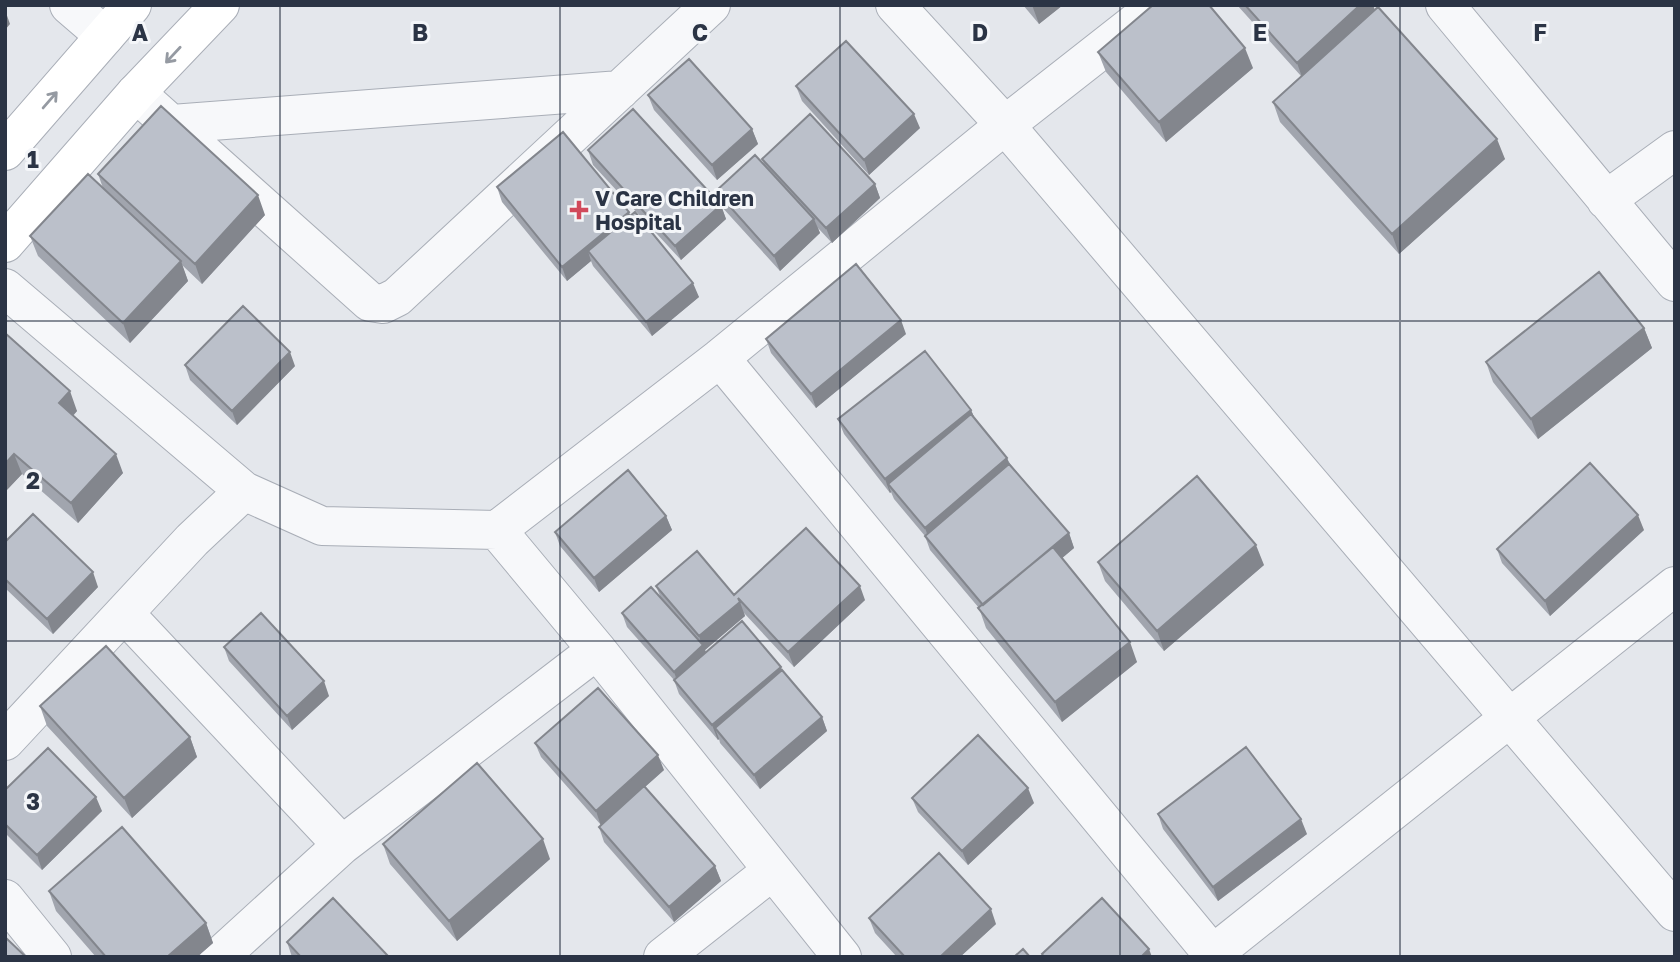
<svg xmlns="http://www.w3.org/2000/svg" width="1680" height="962" font-family="'Golos Text',sans-serif">
  <style>
    .lines { fill: none; stroke-linecap: round; stroke-linejoin: round }
    .street-casing { stroke: #a9aeb7; stroke-width: 40 }
    .secondary-casing { stroke: #a9aeb7; stroke-width: 40 }
    .street { stroke: #f7f8fa; stroke-width: 38 }
    .secondary { stroke: #fff; stroke-width: 38 }
    .wall { fill: #a1a5ae }
    .shaded-wall { fill: #83868d }
    .building { fill: #bbc0ca; stroke: #83868d; stroke-width: 2 }
    .oneway { stroke: #959aa2 }
    .grid { fill: none; stroke: #2b3445; stroke-width: 2; stroke-opacity: 0.55 }
    .poi-dot { fill: #d1495b; stroke: #f4f6f9; stroke-width: 2.5 }
    .labels { text-anchor: middle; dominant-baseline: central; stroke-width: 6; stroke-linejoin: round; paint-order: stroke }
    .poi-label { font-size: 21px; font-weight: bold; fill: #2b3445; stroke: #f4f6f9; text-anchor: start }
    .grid-label { font-size: 23px; text-anchor: middle; font-weight: bold; fill: #2b3445; stroke: #f4f6f9; stroke-width: 6; stroke-linejoin: round; paint-order: stroke }
  </style>
  <rect width="100%" height="100%" fill="#e4e7ec"/>
  <g class="lines">
    <defs>
      <path id="street" d="M69,5L105,36
        M895,5L1005,125L1675,912
        M1445,5L1675,282
        M136,93L370,302L383,304L397,297L711,5
        M172,124L620,90
        M1606,200L1675,150
        M5,288L244,491L322,526L497,530L597,650L842,957
        M720,358L1215,957
        M497,530L720,358L1005,125L1158,5
        M124,613L342,845
        M5,741L192,540L244,491
        M5,899L52,957
        M1213,954L1675,586
        M219,957L342,845L597,650
        M663,957L772,871"/>
      <path id="secondary" d="M5,151L132,5
        M5,243L136,93L220,5"/>
    </defs>
    <use href="#street" class="street-casing"/>
    <use href="#secondary" class="secondary-casing"/>
    <use href="#street" class="street"/>
    <use href="#secondary" class="secondary"/>
  </g>
  <path class="wall" d="M1023,5H1063L1039,24Z
    M1237,5H1373L1375,10L1505,159L1399,254L1280,122L1273,102L1301,76Z
    M1098,52L1253,68L1166,142L1106,72Z
    M796,86L920,128L869,175L802,101Z
    M648,95L752,129L758,144L717,180L654,110Z
    M588,150L720,205L716,191L764,164L762,159L875,184L880,198L832,243L818,228L820,233L780,271L721,206L726,219L681,260L593,165Z
    M98,174L265,215L202,284L182,265L188,281L130,343L38,256L30,236L103,188Z
    M497,187L630,216L699,297L652,336L593,266L591,261L567,281L502,202Z
    M1644,328L1652,348L1538,439L1493,382L1486,362Z
    M5,333L77,411L73,416L123,473L78,523L22,474L5,492Z
    M906,334L816,408L771,353L766,339Z
    M185,365L295,366L237,425L190,380Z
    M971,410L975,419L1007,458L1010,464L1069,533L1074,548L1062,558L1137,662L1062,722L986,628L979,608L930,550L925,536L894,499L891,492L890,493L844,434L838,419Z
    M666,516L672,530L599,592L560,546L555,532Z
    M1644,530L1550,616L1502,563L1497,549Z
    M5,542L98,587L53,634L5,588Z
    M1098,562L1264,565L1164,651L1105,581Z
    M656,586L734,595L865,600L794,667L744,613L745,616L705,650L706,652L783,671L822,717L827,731L760,789L720,743L719,739L718,740L679,694L674,680L627,627L622,613L660,596Z
    M224,647L329,696L292,730L229,661Z
    M40,706L190,737L197,757L132,818L47,726Z
    M535,743L664,770L645,787L715,866L721,881L674,922L604,842L599,827L601,825L541,757Z
    M5,790L102,811L42,870L5,833Z
    M912,798L1034,803L968,865L918,812Z
    M1158,814L1307,834L1218,901L1163,829Z
    M383,844L550,859L457,941L390,864Z
    M49,891L206,923L213,943L197,957H96L56,911Z
    M869,918L996,924L960,957H897L875,933Z
    M287,942L389,957H292Z"/>
  <path class="shaded-wall" d="M1032,5H1063L1039,24Z
    M1360,5H1373L1375,11L1302,77L1297,63Z
    M5,10L10,24L5,30Z
    M1245,48L1253,68L1166,142L1159,122Z
    M914,114L920,128L869,175L864,160Z
    M752,129L758,144L717,180L712,165Z
    M1497,139L1505,159L1399,254L1392,234Z
    M875,184L880,198L832,243L826,228Z
    M258,195L265,215L202,284L195,264Z
    M721,205L726,219L681,260L675,246Z
    M629,212L634,226L588,251L591,261L567,281L562,267Z
    M814,219L820,233L780,271L774,256Z
    M181,261L188,281L130,343L123,323Z
    M693,283L699,297L652,336L646,322Z
    M901,320L906,334L816,408L811,394Z
    M1644,328L1652,348L1538,439L1531,419Z
    M290,352L295,366L237,425L232,411Z
    M70,391L77,411L66,423L59,403Z
    M971,410L977,424L888,484L891,492L890,493L885,479Z
    M14,454L22,474L5,492V464Z
    M116,454L123,473L78,523L71,503Z
    M1007,458L1013,473L930,542L925,528Z
    M1638,515L1644,530L1550,616L1545,601Z
    M666,516L672,530L599,592L594,578Z
    M1069,533L1074,548L989,620L983,605Z
    M1256,545L1264,565L1164,651L1157,631Z
    M93,572L98,587L53,634L47,619Z
    M860,586L865,600L794,667L788,652Z
    M740,602L745,616L705,650L709,660L679,686L674,672L702,646L699,636Z
    M1130,642L1137,662L1062,722L1055,702Z
    M781,667L786,681L715,728L719,739L718,740L712,725Z
    M324,681L329,696L292,730L287,716Z
    M822,717L827,731L760,789L754,775Z
    M190,737L197,757L132,818L124,798Z
    M658,755L664,770L601,826L596,811Z
    M1028,788L1034,803L968,865L962,851Z
    M96,797L102,811L42,870L37,855Z
    M1301,819L1307,834L1218,901L1213,887Z
    M543,839L550,859L457,941L449,921Z
    M715,866L721,881L674,922L669,907Z
    M991,909L996,924L960,957H940Z
    M206,923L213,943L197,957H167Z
    M1149,949L1152,957H1141Z"/>
  <path class="building" d="M1153,5H1209L1245,48L1159,122L1098,52Z
    M1245,5H1360L1297,63Z
    M1378,7L1497,139L1392,234L1273,102Z
    M846,41L914,114L864,160L796,86Z
    M689,59L752,129L712,165L648,95Z
    M161,106L258,195L195,264L98,174Z
    M633,109L721,205L675,246L588,150Z
    M810,114L875,184L826,228L762,159Z
    M563,132L629,212L562,267L497,187Z
    M755,155L814,219L774,256L716,191Z
    M88,174L181,261L123,323L30,236Z
    M635,212L693,283L646,322L588,251Z
    M856,264L901,320L811,394L766,339Z
    M1599,272L1644,328L1531,419L1486,362Z
    M243,306L290,352L232,411L185,365Z
    M5,333L70,391L59,403L116,454L71,503L14,454L5,464Z
    M925,351L971,410L885,479L838,419Z
    M971,414L1007,458L925,528L888,484Z
    M1590,463L1638,515L1545,601L1497,549Z
    M1009,464L1069,533L983,605L925,536Z
    M628,470L666,516L594,578L555,532Z
    M1197,476L1256,545L1157,631L1098,562Z
    M33,514L93,572L47,619L5,579V542Z
    M806,528L860,586L788,652L738,598L740,602L699,636L656,586L697,551L734,595Z
    M1053,547L1130,642L1055,702L978,608Z
    M651,587L703,645L674,672L622,613Z
    M261,613L324,681L287,716L224,647Z
    M742,621L781,667L712,725L674,680Z
    M106,646L190,737L124,798L40,706Z
    M782,670L822,717L754,775L715,728Z
    M598,688L658,755L596,811L535,743Z
    M978,735L1028,788L962,851L912,798Z
    M1246,747L1301,819L1213,887L1158,814Z
    M48,748L96,797L37,855L5,824V790Z
    M477,763L543,839L449,921L383,844Z
    M644,786L715,866L669,907L599,827Z
    M122,827L206,923L167,957H106L49,891Z
    M939,853L991,909L940,957H905L869,918Z
    M333,898L389,957H301L287,942Z
    M1102,898L1149,949L1141,957H1044L1042,954Z
    M5,937L26,957H5Z
    M1023,949L1030,957H1014Z"/>
  <defs><path id="oneway-shaft" d="M-6 0H5M1.5-3L5.5 0L1.5 3" fill="none" stroke-width="1.6" stroke-linecap="round" stroke-linejoin="round" transform="scale(1.75)"/></defs>
  <g class="oneway">
    <use href="#oneway-shaft" transform="translate(173 55) rotate(133)"/>
    <use href="#oneway-shaft" transform="translate(50 100) rotate(-49)"/>
  </g>
  <path class="grid" d="M280,5V957M560,5V957M840,5V957M1120,5V957M1400,5V957M5,321H1675M5,641H1675"/>
  <path class="poi-dot" d="M575.5 199.5h7v7h7v7h-7v7h-7v-7h-7v-7h7z"/>
  <g class="labels">
    <g class="poi-label">
      <text x="595" y="198">V Care Children<tspan x="595" dy="24">Hospital</tspan></text>
    </g>
  </g>
  <g class="grid-label">
    <text x="140" y="41">A</text>
    <text x="420" y="41">B</text>
    <text x="700" y="41">C</text>
    <text x="980" y="41">D</text>
    <text x="1260" y="41">E</text>
    <text x="1540" y="41">F</text>
    <text x="33" y="168">1</text>
    <text x="33" y="489">2</text>
    <text x="33" y="810">3</text>
  </g>
  <rect width="1680" height="962" fill="none" stroke="#2b3445" stroke-width="14"/>
</svg>
